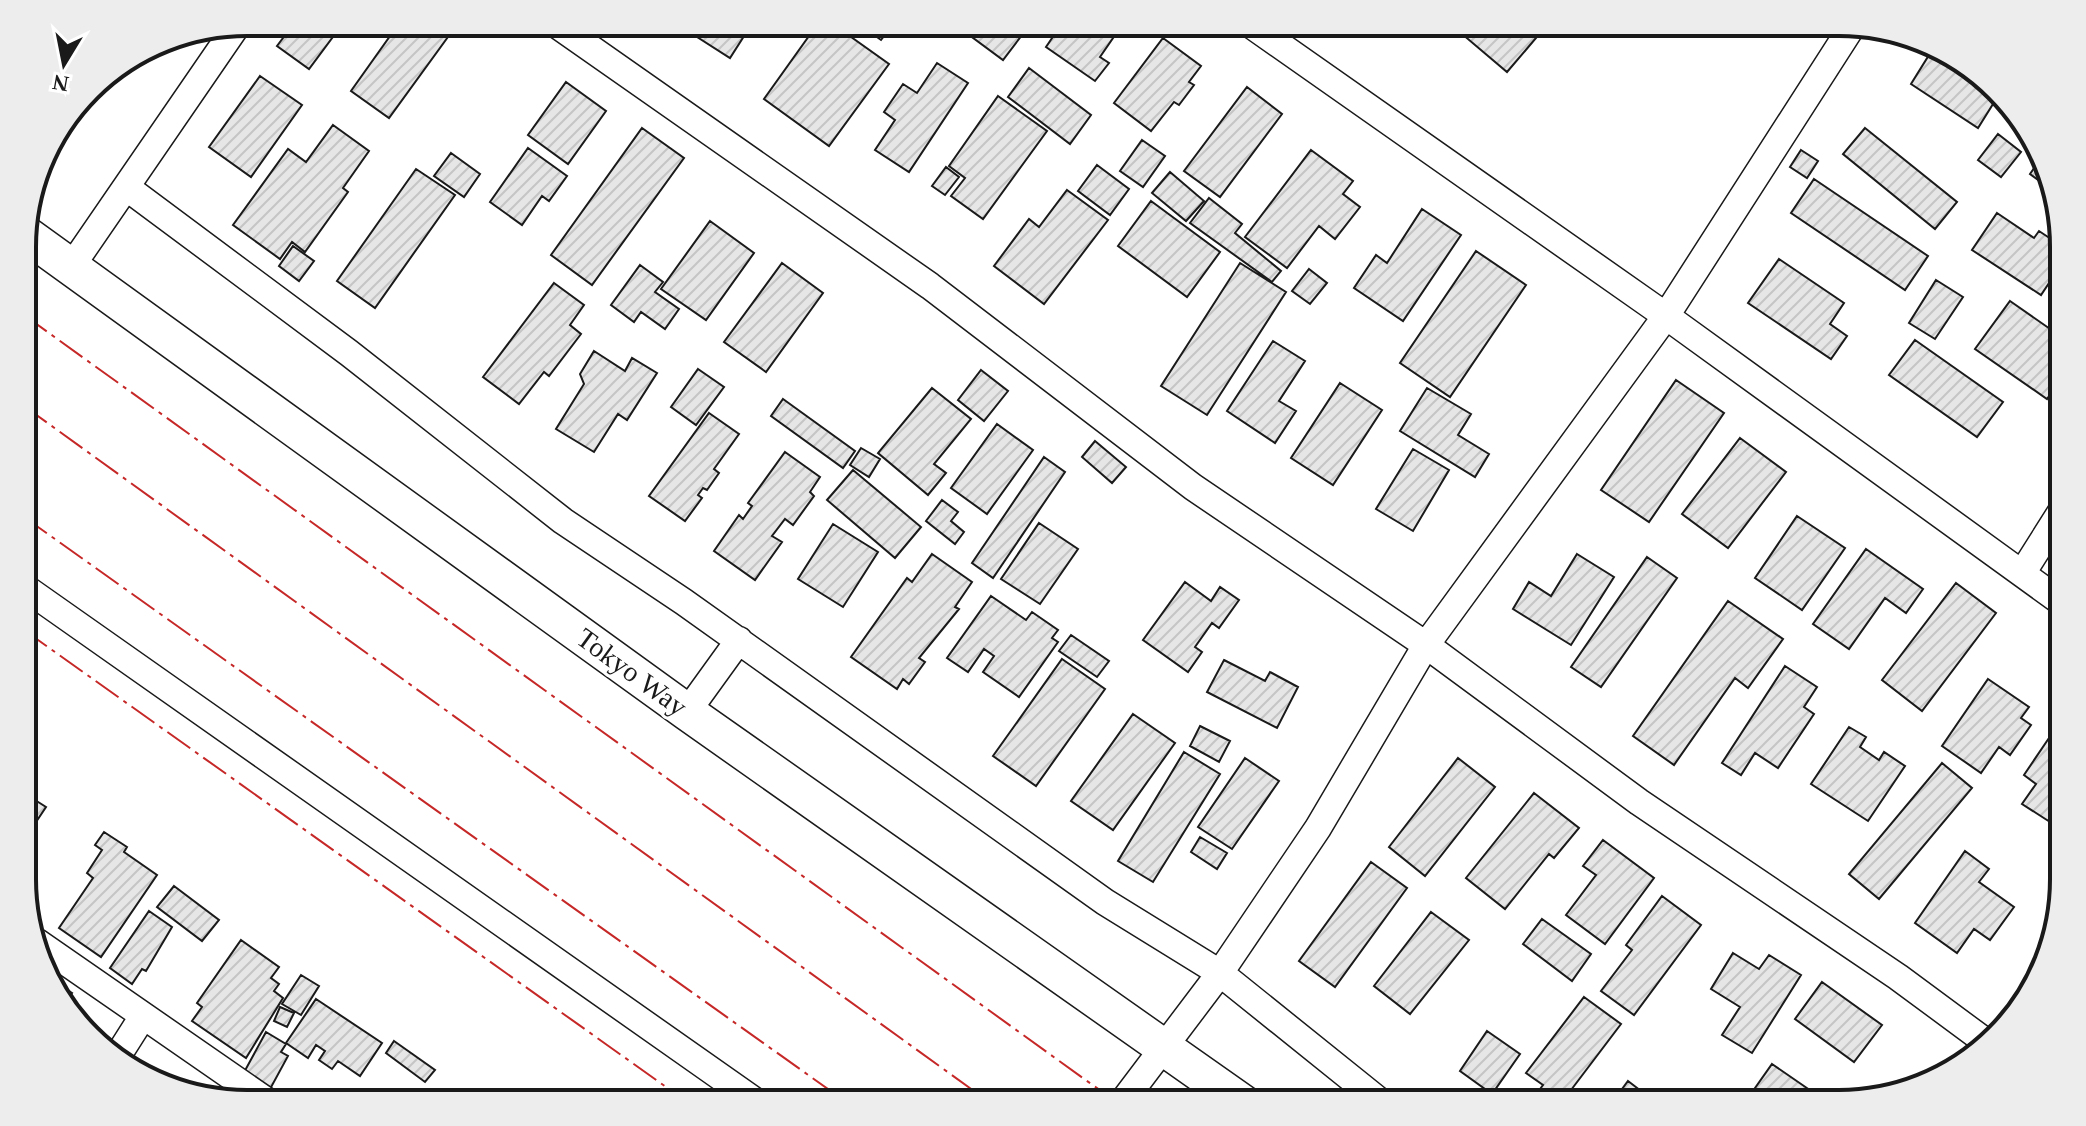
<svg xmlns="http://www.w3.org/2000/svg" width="2086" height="1126" font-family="'Times New Roman',serif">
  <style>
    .building { fill: url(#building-hatch); stroke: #1a1a1a; stroke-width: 2 }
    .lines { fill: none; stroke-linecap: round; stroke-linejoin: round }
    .minor-casing { stroke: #1a1a1a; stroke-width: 29 }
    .secondary-casing { stroke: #1a1a1a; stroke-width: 39 }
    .minor { stroke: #fff; stroke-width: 26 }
    .secondary { stroke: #fff; stroke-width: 36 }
    .power { stroke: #c62828; stroke-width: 2; stroke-dasharray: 28 6 4 6; stroke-linecap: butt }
    .labels { text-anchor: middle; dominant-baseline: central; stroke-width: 6; stroke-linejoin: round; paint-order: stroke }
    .street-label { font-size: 28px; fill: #1a1a1a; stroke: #fff }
    .rim { fill: none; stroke: #1a1a1a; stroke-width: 4 }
  </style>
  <defs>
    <pattern id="building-hatch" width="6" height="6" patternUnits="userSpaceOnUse" patternTransform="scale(2)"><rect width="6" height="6" fill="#e6e6e6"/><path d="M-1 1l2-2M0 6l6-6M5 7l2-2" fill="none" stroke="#c5c5c5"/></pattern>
  </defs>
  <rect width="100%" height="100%" fill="#fff"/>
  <path class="building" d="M295,22H344L309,69L277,46Z
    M400,22H442L453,30L389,118L351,91Z
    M703,22H753L730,58L694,35Z
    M819,22H830L889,64L829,146L764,99Z
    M856,22H895L881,40Z
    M960,22H1032L1003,60L957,26Z
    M1063,22H1134L1127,33L1120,28L1100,57L1109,63L1095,81L1046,47Z
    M1472,22H1531L1542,31L1507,72L1462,34Z
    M1163,38L1201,66L1189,82L1194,85L1179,105L1174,102L1151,131L1114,103Z
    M1934,47L1951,52L1957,57L1955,61L1998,96L1978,128L1911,84Z
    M937,63L968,83L909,172L875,150L895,120L884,112L903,84L917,93Z
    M1029,68L1091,115L1070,144L1008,97Z
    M260,76L302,105L251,177L209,147Z
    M566,82L606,111L568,164L528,135Z
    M1247,87L1282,114L1220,197L1184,171Z
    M998,96L1047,131L983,219L951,196L965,178L949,166Z
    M333,125L369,151L343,188L348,192L305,252L292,242L280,259L233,225L288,149L306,162Z
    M642,128L684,158L592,285L551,255Z
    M1865,128L1957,202L1935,229L1843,154Z
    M1998,134L2021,152L2001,177L1978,160Z
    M1142,140L1165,156L1143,187L1120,171Z
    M528,148L567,176L549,201L542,196L522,225L490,202Z
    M1311,150L1353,181L1343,194L1360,207L1335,239L1319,226L1287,268L1245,237Z
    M1801,150L1818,161L1807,178L1790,167Z
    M451,153L480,174L464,197L434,176Z
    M2039,161L2049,188L2030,174Z
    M1097,165L1129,189L1110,215L1078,191Z
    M946,167L959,177L945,195L932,186Z
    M416,169L455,195L375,308L337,281Z
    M1170,172L1204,201L1186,221L1152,193Z
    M1814,179L1928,256L1905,290L1791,213Z
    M1067,190L1108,220L1044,304L994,266L1029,219L1039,227Z
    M1209,198L1242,224L1235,233L1281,271L1272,282L1190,223Z
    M1151,201L1220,252L1187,297L1118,246Z
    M1422,209L1461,235L1403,321L1354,288L1376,255L1387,263Z
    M1997,213L2034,238L2039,231L2063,247V262L2041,295L1972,250Z
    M710,221L754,253L706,320L661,289Z
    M293,246L314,261L299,281L279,266Z
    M1476,251L1526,285L1450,397L1400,363Z
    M1779,259L1844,303L1830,324L1847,336L1831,359L1748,303Z
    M782,263L823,293L766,372L724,342Z
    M1240,263L1286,292L1207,415L1161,386Z
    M640,265L663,282L655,292L679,309L665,329L641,312L634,322L611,305Z
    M1309,269L1327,283L1310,304L1292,291Z
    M1936,280L1963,297L1935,339L1909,323Z
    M554,283L584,305L570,325L581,334L549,376L544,372L519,404L483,377Z
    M2010,301L2063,338V376L2047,399L1975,349Z
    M1915,340L2003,402L1977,437L1889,375Z
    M1273,341L1305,361L1279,401L1296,411L1275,443L1227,411Z
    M594,351L625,371L632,358L657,373L627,420L618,414L594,452L556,429L584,384L580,374Z
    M698,369L724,387L696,425L671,407Z
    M981,370L1008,391L984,421L958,400Z
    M1676,380L1724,413L1649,522L1601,490Z
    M1340,383L1382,410L1333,485L1291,458Z
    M932,388L971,419L934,464L946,473L928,495L878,453Z
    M1427,388L1471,414L1458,435L1489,454L1475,477L1400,431Z
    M783,399L855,451L843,468L771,416Z
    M709,413L739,434L714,469L719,473L707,490L703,488L698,495L702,498L685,521L649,496Z
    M997,424L1033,450L987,514L951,488Z
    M1740,438L1786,472L1728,548L1682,514Z
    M1095,441L1126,467L1112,483L1082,457Z
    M861,448L880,459L869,477L850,465Z
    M1413,449L1449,470L1413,531L1376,509Z
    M785,452L820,477L810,492L814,496L793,525L785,519L772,536L782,542L755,580L714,551L739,515L743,519L752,506L748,503Z
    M1044,457L1065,472L993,578L972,563Z
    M853,470L921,527L895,558L827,500Z
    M942,500L958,512L951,521L964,532L955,544L926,521Z
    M1797,516L1845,548L1802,610L1755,578Z
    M1039,523L1078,549L1040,604L1001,579Z
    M833,524L878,552L843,607L798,579Z
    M1866,549L1923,589L1906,613L1885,598L1849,649L1813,624Z
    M932,554L972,582L955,607L959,609L919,658L925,662L909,684L903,679L897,689L851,657L907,578L912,582Z
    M1577,554L1614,577L1571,645L1513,609L1529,582L1551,596Z
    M1647,557L1677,578L1601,687L1571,667Z
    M1185,582L1211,601L1220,587L1239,600L1219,628L1212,623L1195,647L1202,652L1188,672L1143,640Z
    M1956,583L1996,613L1922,711L1882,680Z
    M991,596L1026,620L1032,612L1058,630L1052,638L1058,642L1019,697L983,672L994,656L984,649L968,672L947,658Z
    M1728,601L1783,639L1748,688L1735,678L1674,765L1633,736Z
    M1071,635L1109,661L1097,677L1059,651Z
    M1062,659L1105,689L1036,786L993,756Z
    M1224,660L1265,681L1270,672L1298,687L1277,728L1207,692Z
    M1785,666L1817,687L1804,707L1814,714L1778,768L1755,753L1741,775L1722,763Z
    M1988,679L2029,707L2021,718L2031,725L2010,755L1999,747L1981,773L1942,746Z
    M1133,714L1175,743L1113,830L1071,801Z
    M1200,726L1230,741L1219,762L1190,746Z
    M1849,727L1866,737L1860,747L1879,760L1884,752L1905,766L1868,821L1811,784Z
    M2051,735L2064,743V808L2061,807L2050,822L2022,804L2036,784L2024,775Z
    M1184,752L1220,774L1153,882L1118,861Z
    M1245,758L1279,781L1232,849L1198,827Z
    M1458,758L1495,787L1425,876L1389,847Z
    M1942,763L1972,788L1879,899L1849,874Z
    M24,793L46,807L24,840Z
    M1534,793L1579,828L1554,858L1549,854L1505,909L1466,878Z
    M104,832L127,847L124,852L157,875L101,957L59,928L93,878L87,873L102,850L95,845Z
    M1200,837L1227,853L1217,869L1191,852Z
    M1603,840L1654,878L1605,944L1566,915L1596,875L1583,866Z
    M1965,851L1989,869L1979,882L2014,907L1990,940L1974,929L1957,953L1915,923Z
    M1371,862L1407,888L1335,987L1299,961Z
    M174,886L219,920L202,941L157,907Z
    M1662,896L1701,925L1634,1015L1601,991L1632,950L1626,945Z
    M149,911L172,927L146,971L142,969L132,984L110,968Z
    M1431,912L1469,940L1410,1014L1374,986Z
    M1542,919L1591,954L1572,981L1523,944Z
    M241,940L279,967L271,978L279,984L274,991L283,998L246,1058L192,1021L202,1007L197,1003Z
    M1733,953L1759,969L1769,955L1801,975L1752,1053L1722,1035L1740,1007L1711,989Z
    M301,975L319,986L301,1015L282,1004Z
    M50,979L72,993L62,1006L60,1004Z
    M1822,982L1882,1025L1854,1062L1795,1019Z
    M1584,997L1621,1024L1568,1094L1580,1104H1529L1543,1085L1526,1073Z
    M316,999L382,1043L360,1076L338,1061L332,1069L319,1060L325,1051L316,1045L308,1058L286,1043Z
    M280,1007L294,1013L287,1027L274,1021Z
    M1487,1031L1520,1054L1492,1094L1460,1071Z
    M266,1032L286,1044L281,1052L288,1056L269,1091L242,1076Z
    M394,1041L435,1070L425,1082L386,1053Z
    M1772,1064L1830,1104H1756L1748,1098Z
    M1628,1081L1658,1104H1611Z"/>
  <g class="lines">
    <defs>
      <path id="minor" d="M553,22L930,286L1193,487L1426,645L1639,802L1898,977L1986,1042
        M1247,22L1666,316L2064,604
        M126,187L349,353L563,521L684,602L1105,902L1220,973L1383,1104
        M71,267L238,24
        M2023,572L2064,507
        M24,587L759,1104
        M687,712L739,640
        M37,942L271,1104
        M117,1057L143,1016
        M1121,1104L1220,973L1318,828L1426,645L1666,316L1853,25"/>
      <path id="secondary" d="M24,233L687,712L1244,1104"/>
    </defs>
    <use href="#minor" class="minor-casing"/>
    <use href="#secondary" class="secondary-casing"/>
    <use href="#minor" class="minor"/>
    <use href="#secondary" class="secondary"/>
    <path class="power" d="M24,315L1119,1104
      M24,406L992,1104
      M24,517L849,1104
      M24,630L690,1104"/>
  </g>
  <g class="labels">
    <g class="street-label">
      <text transform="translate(632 672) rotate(36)">Tokyo Way</text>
    </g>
  </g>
  <path d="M0 0H2086V1126H0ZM247 36H1839A211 211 0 0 1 2050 247V879A211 211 0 0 1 1839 1090H247A211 211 0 0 1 36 879V247A211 211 0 0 1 247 36Z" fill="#ededed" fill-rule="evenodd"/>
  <path class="rim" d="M247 36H1839A211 211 0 0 1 2050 247V879A211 211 0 0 1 1839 1090H247A211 211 0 0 1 36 879V247A211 211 0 0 1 247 36Z"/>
  <g transform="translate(64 64) rotate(190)" stroke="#ffffff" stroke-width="6" paint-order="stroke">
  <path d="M0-6L14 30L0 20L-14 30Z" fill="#1a1a1a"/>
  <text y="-12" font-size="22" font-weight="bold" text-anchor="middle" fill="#1a1a1a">N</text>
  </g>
</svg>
